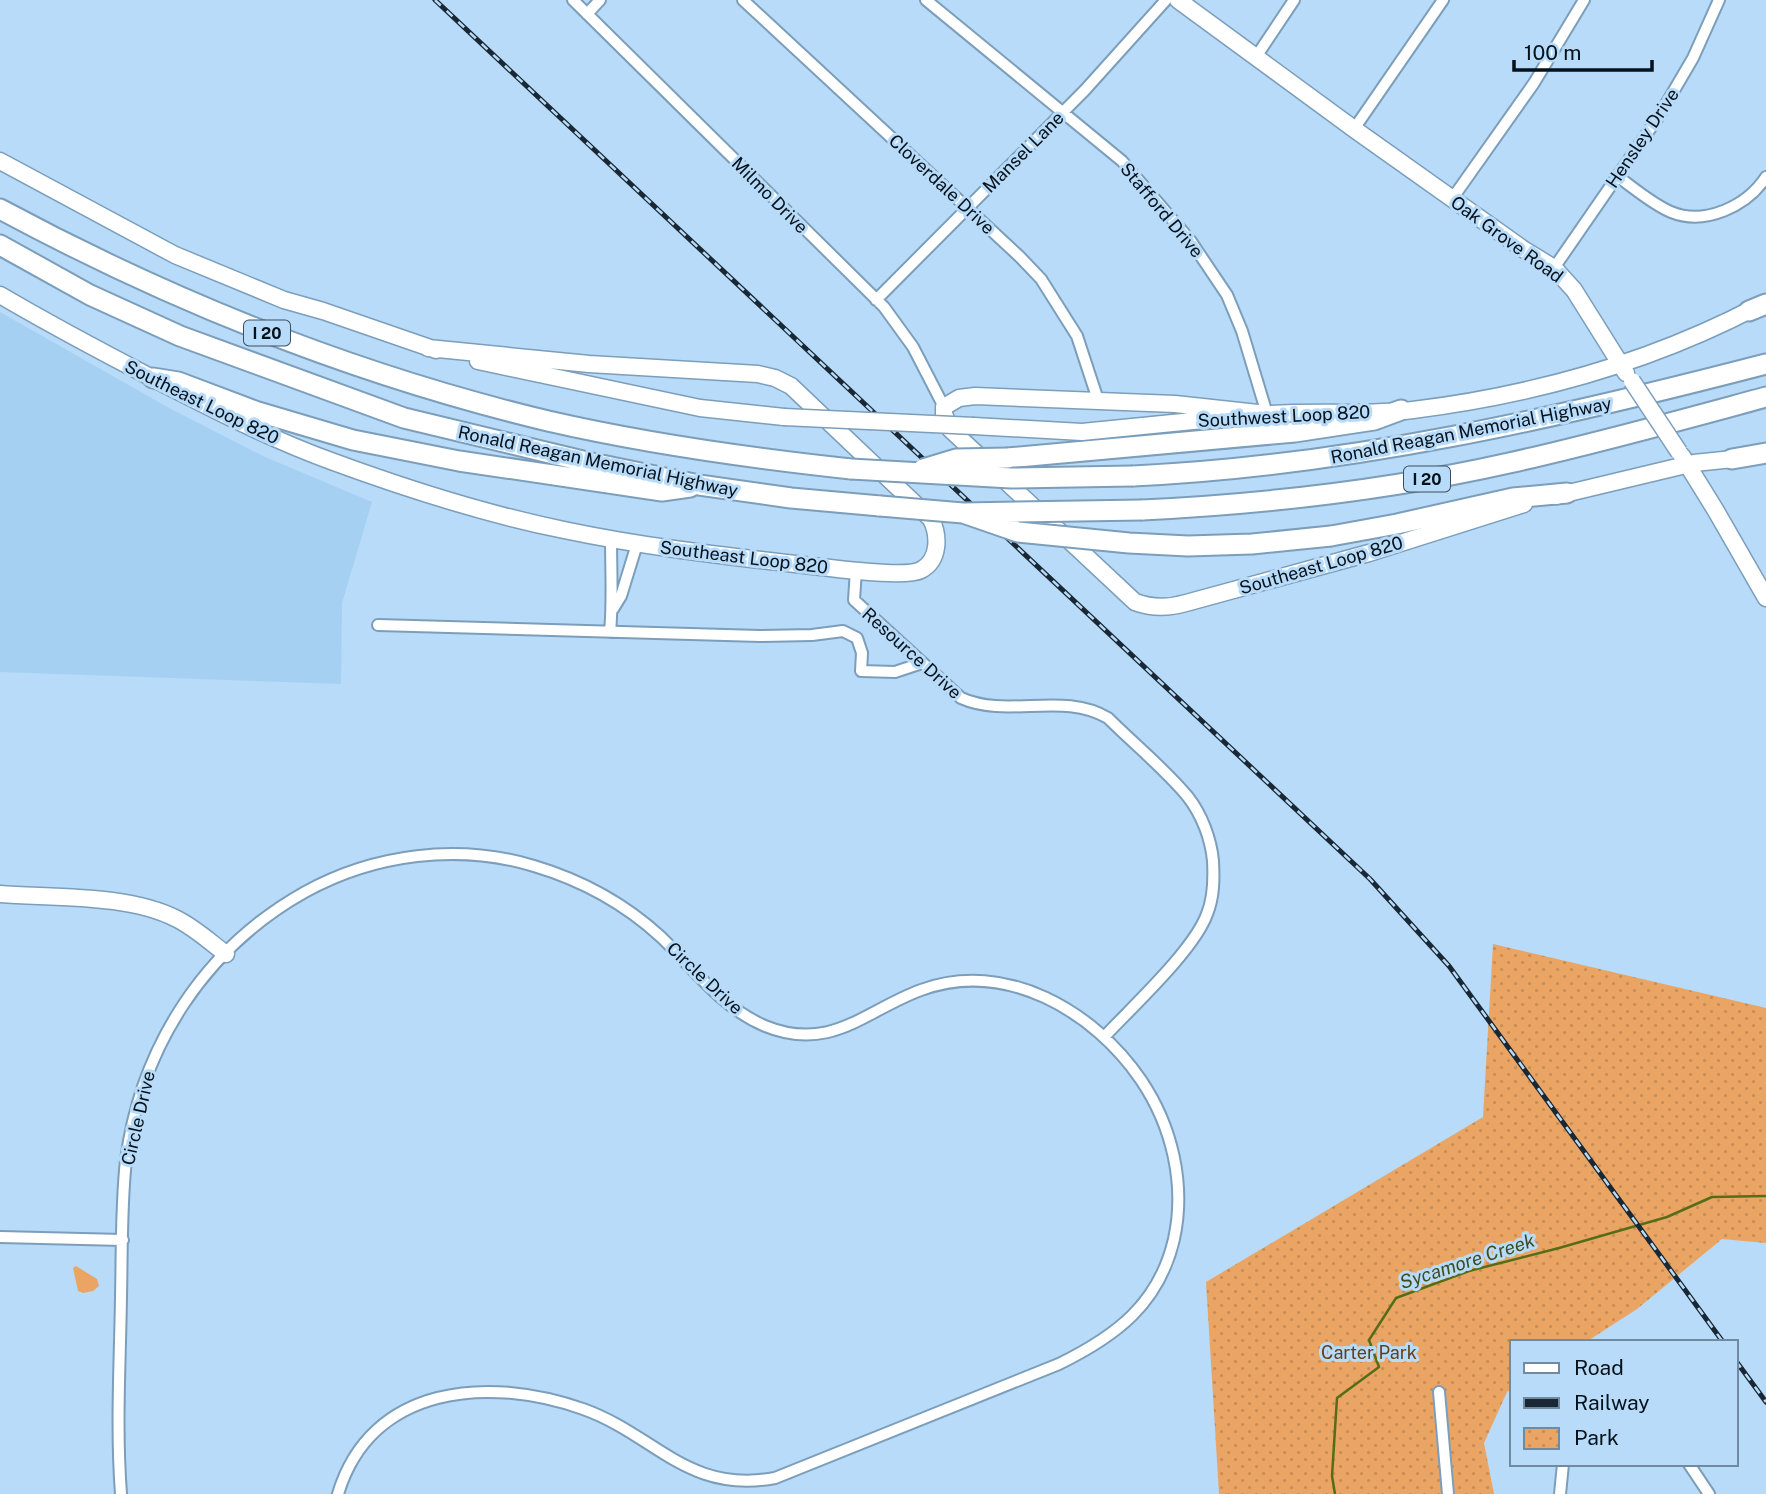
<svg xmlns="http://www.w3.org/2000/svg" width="1766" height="1494" font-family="'Public Sans',sans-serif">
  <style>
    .built { fill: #a6d0f2 }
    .green { fill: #eaa564 }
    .park { fill: url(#park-dots) }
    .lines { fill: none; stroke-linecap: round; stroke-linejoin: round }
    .stream { stroke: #566d18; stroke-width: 2.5 }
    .street-casing { stroke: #7c9eba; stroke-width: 14 }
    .secondary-casing { stroke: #7c9eba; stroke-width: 19 }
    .highway-casing { stroke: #7c9eba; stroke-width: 23 }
    .street { stroke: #fff; stroke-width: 10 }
    .secondary { stroke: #fff; stroke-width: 16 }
    .highway { stroke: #fff; stroke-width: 19 }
    .rail-casing { stroke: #192834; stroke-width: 5 }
    .rail { stroke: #b7dbf8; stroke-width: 2.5; stroke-dasharray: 8; stroke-linecap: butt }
    .secondary-bridge-casing { stroke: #7c9eba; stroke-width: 19; stroke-linecap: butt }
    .highway-bridge-casing { stroke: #7c9eba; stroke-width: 23; stroke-linecap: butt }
    .secondary-bridge { stroke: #fff; stroke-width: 16 }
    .highway-bridge { stroke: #fff; stroke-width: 19 }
    .labels { text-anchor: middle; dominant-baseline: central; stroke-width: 6; stroke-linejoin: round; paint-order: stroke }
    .shield { fill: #b7dbf8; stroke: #3a4e5d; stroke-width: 2 }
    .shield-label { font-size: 16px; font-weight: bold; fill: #05111b }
    .street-label { font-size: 18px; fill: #05111b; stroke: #b7dbf8 }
    .park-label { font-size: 18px; fill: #623f1b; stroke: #b7dbf8 }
    .water-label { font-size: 19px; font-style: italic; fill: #3f4c1e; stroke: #b7dbf8 }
  </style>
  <defs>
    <pattern id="park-dots" width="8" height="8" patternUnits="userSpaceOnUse" patternTransform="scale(1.75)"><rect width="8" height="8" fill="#eaa564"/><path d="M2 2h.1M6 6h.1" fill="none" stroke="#c78d56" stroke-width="1.8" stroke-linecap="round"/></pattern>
  </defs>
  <rect width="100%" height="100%" fill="#b7dbf8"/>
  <path class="built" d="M0,312L169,408L265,457L372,502L342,603L341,684L0,672Z"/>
  <path class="green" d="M76,1266L97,1279L99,1286L93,1291L83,1293L78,1291L73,1268Z"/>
  <path class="park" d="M1493,944L1766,1008V1243L1722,1239L1637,1309L1586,1342H1512V1389L1507,1392L1484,1443L1494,1494H1219L1206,1282L1483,1117Z"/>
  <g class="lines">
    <path class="stream" d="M1335,1494L1332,1476L1337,1398L1379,1367L1369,1340L1396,1298L1469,1271L1559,1248L1667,1217L1712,1197L1766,1196"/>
    <defs>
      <path id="street" d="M573,0L884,307L913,347L944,407
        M743,0L1020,257L1041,279L1077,336L1098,400
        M926,0L1122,161L1190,240L1227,295L1242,331L1267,414
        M587,14L600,0
        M1256,57L1294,0
        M1354,129L1443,0
        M1617,176C1634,188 1652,204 1671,212C1705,226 1747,206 1766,177
        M1452,199L1534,83L1584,0
        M1554,268L1659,116L1693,58L1719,0
        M876,300L1085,90L1166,0
        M856,570L854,600L961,698C1008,719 1063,691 1108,718C1133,743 1167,771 1188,797C1202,815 1211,839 1213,861C1214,879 1214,897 1207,914C1194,950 1133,1006 1105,1036
        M613,609L621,596L637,544
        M378,625L760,636L812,635L843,631L857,638L862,653L861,671L895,672L922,663
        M610,632C613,602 611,571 611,539
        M0,1237L123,1240
        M1439,1392L1448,1494
        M1689,1464L1709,1494
        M121,1494C116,1428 120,1363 121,1297C122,1252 121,1205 126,1160C141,1046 205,948 305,892C374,854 458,843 534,866C581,880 624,903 661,937C694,969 722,1008 765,1026C831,1053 866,1010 921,990C1006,959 1094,1011 1141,1080C1172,1126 1186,1184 1174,1239C1159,1304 1116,1336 1059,1364L775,1478C687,1494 656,1435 583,1409C490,1376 371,1384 338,1494
        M1560,1494L1563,1464"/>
      <path id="secondary" d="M1178,0L1354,129L1523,249L1554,268L1574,290L1626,373
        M0,161L175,255L284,300L323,311L436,350
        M0,295C51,325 102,352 154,379C211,408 270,439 331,461C407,489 485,514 564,530C649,548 735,557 821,567C841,569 906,578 921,570C940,560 939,535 931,519L791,386L775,378L758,374L589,364L428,348
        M478,361L700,408L784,417
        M1267,414L1175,404L975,396L959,398L944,407V414L950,429L1135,602C1151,608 1169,608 1186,603L1369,553L1524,504
        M1259,415C1310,410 1362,416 1413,410C1534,395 1651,362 1758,306
        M974,426L1082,432L1233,417
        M1682,456L1716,511L1766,598
        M1556,496L1694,463L1743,458
        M0,894C54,898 129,894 177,919C195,928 210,942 226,954"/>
      <path id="highway" d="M0,209C173,302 356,375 548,421C648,444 749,458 851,469
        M0,245L90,295L180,336L404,418L587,462L699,485L791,498L880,506
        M1749,311L1766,304
        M153,378L178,382L255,411L353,440L459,461L662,491L690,487
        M1008,458L1295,432L1374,420L1401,410
        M1732,459L1766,453
        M1133,476C1348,466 1558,418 1766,364
        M1142,510C1265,504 1389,490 1509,463C1595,444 1681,420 1766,397
        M1331,536L1397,524L1513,498L1567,493"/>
    </defs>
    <use href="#street" class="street-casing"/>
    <use href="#secondary" class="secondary-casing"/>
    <use href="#highway" class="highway-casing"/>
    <use href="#street" class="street"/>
    <use href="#secondary" class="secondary"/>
    <use href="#highway" class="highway"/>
    <defs>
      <path id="rail" d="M435,0L1370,879L1449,966L1723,1342
        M1736,1361L1766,1402"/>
    </defs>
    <use href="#rail" class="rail-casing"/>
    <use href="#rail" class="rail"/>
    <defs>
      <path id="secondary-bridge" d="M1632,381L1679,452
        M784,417L974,426"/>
      <path id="highway-bridge" d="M851,469L1011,478L1133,476
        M923,469L956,459L1008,458
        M880,506L963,513L1142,510
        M963,513L1018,532L1129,543L1188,546L1252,544L1331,536"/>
    </defs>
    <use href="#secondary-bridge" class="secondary-bridge-casing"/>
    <use href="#highway-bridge" class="highway-bridge-casing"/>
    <use href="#secondary-bridge" class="secondary-bridge"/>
    <use href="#highway-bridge" class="highway-bridge"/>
  </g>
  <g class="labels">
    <g class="shield">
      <rect x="244" y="320.5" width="46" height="25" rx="5"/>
      <rect x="1404" y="466.5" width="46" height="25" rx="5"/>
    </g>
    <g class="shield-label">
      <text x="267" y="333">I 20</text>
      <text x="1427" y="479">I 20</text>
    </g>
    <g class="street-label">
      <text transform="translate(1642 138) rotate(-56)">Hensley Drive</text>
      <text transform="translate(1023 152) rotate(-45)">Mansel Lane</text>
      <text transform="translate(942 184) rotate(43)">Cloverdale Drive</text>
      <text transform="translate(770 195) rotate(45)">Milmo Drive</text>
      <text transform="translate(1162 210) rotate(50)">Stafford Drive</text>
      <text transform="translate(1507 239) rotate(36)">Oak Grove Road</text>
      <text transform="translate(202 402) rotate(26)">Southeast Loop 820</text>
      <text transform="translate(1284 416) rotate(-3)">Southwest Loop 820</text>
      <text transform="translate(1471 430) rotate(-11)">Ronald Reagan Memorial Highway</text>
      <text transform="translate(598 461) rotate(12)">Ronald Reagan Memorial Highway</text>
      <text transform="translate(744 557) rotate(7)">Southeast Loop 820</text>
      <text transform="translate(1321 565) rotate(-16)">Southeast Loop 820</text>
      <text transform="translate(912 653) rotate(42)">Resource Drive</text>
      <text transform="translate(705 978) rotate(43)">Circle Drive</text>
      <text transform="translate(138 1118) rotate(-77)">Circle Drive</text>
    </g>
    <g class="park-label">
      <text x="1369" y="1352">Carter Park</text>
    </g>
    <g class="water-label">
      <text transform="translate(1467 1261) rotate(-18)">Sycamore Creek</text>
    </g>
  </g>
  <rect x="1510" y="1340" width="228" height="126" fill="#b7dbf8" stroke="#708aa0" stroke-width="2"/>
  <rect x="1524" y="1363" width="35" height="10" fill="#ffffff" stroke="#708aa0" stroke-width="2"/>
  <text x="1574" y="1375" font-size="21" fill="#05111b">Road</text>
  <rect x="1524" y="1398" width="35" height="10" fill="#192834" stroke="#708aa0" stroke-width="2"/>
  <text x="1574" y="1410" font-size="21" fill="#05111b">Railway</text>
  <rect x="1524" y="1428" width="35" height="21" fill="url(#park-dots)" stroke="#708aa0" stroke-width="2"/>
  <text x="1574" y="1445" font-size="21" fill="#05111b">Park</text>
  <path d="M1514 60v10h138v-10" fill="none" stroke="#05111b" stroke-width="3.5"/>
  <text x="1524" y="60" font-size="21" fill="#05111b" stroke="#b7dbf8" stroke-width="5" paint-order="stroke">100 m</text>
</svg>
